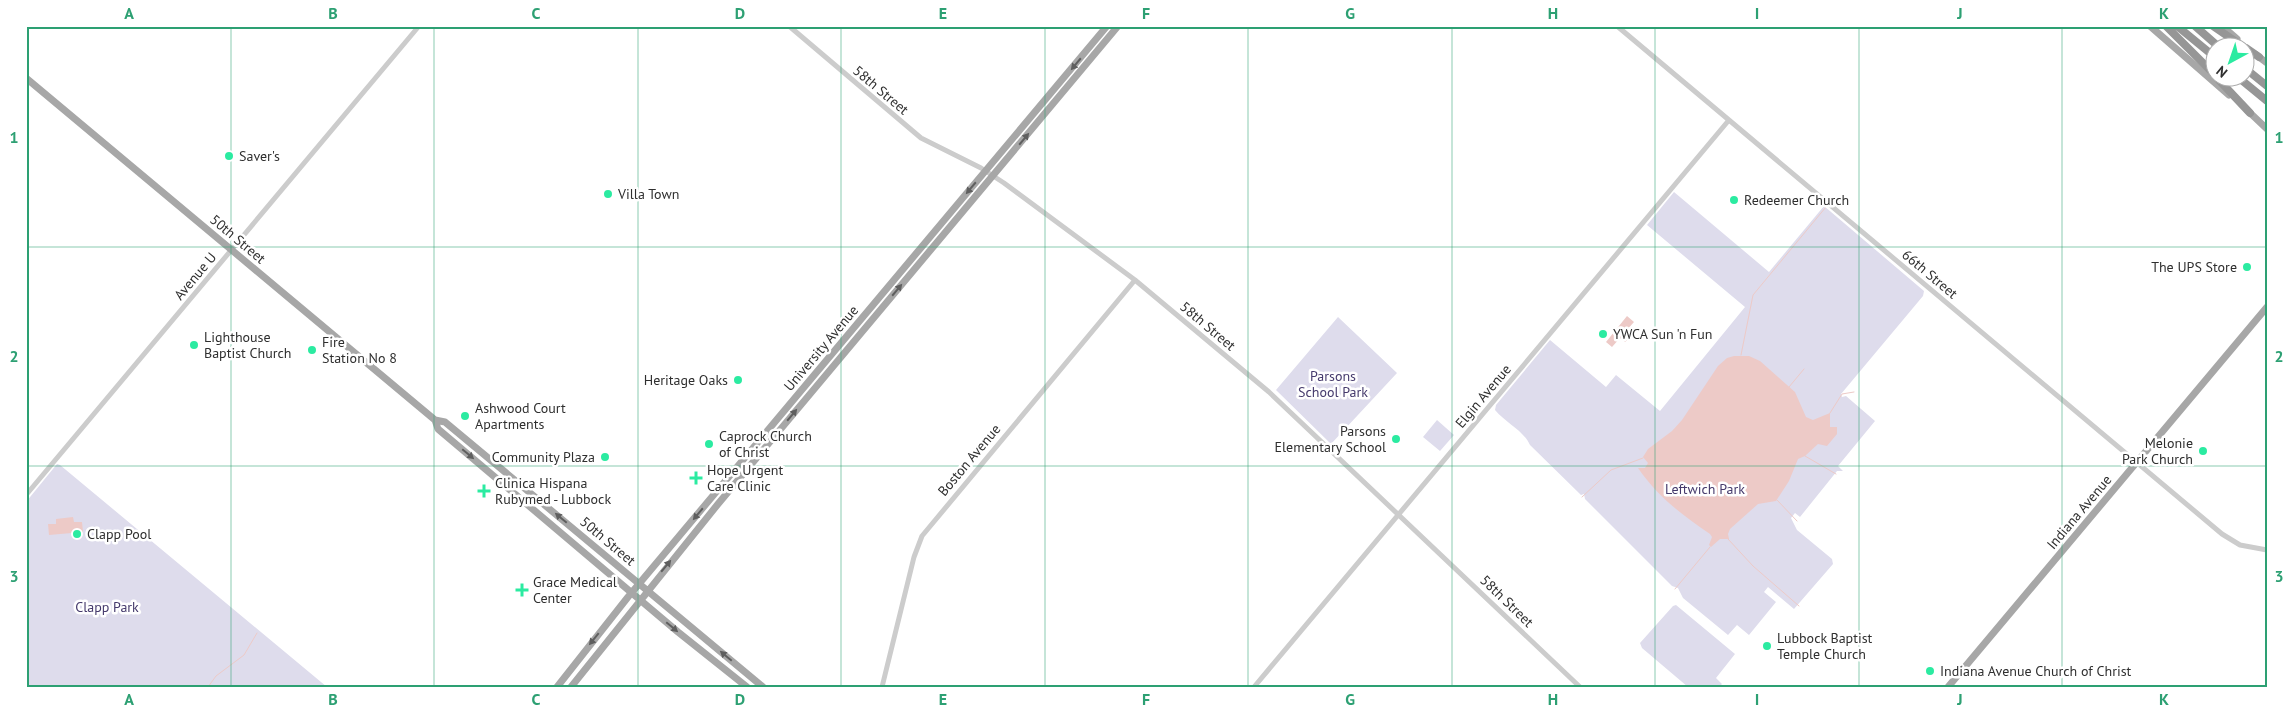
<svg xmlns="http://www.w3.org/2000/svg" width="2293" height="713" font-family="'PT Sans',sans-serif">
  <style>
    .green { fill: #dedcec }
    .water { fill: #edcac7 }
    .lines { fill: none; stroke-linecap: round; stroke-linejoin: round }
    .stream { stroke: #edcac7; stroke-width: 1 }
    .minor { stroke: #ccc; stroke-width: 5 }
    .major { stroke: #a7a7a7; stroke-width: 7 }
    .highway { stroke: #969696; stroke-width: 8 }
    .oneway { fill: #5f5f5f }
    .grid { fill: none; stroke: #2da073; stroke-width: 1; stroke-opacity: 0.55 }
    .poi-dot { fill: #2beba1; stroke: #fff; stroke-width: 2 }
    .labels { text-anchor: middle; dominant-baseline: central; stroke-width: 5; stroke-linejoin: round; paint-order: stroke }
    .street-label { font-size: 14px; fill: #2f2f2f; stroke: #fff }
    .poi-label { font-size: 14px; fill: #2f2f2f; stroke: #fff; text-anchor: start }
    .park-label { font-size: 14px; fill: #453a6c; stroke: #fff }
    .neatline { fill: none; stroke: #2da073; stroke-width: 2 }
    .grid-label { font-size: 16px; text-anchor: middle; font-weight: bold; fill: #2da073 }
  </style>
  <rect width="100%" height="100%" fill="#fff"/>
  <path class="green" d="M1674,192L1769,272L1824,206L1924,291L1923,296L1841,394L1842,397L1846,396L1875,421L1838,466L1843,471H1837L1800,517L1795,513L1791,518L1797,530L1832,559L1833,564L1794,609L1768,587L1764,592L1776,602L1749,635L1737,625L1728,635L1683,598L1678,588L1672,586L1585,499L1584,494L1581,495L1530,445C1524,431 1506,423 1495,410L1496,405L1550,340L1606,387L1616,375L1660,411L1745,307L1647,225Z
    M1338,317L1397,373L1331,444L1276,390Z
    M1437,420L1454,435L1440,451L1423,437Z
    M57,464L60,465L327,687H26V502Z
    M1676,605L1735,654L1716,678L1722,684L1719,687H1688L1642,648L1640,643L1673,606Z"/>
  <path class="water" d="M1627,316L1634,322L1626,331L1631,336L1625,342L1620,338L1612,347L1606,342Z
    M1734,356H1749L1760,361L1795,392L1806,417L1813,420L1830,413V427H1837V434L1827,446L1818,444L1805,456L1798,459L1789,481L1776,501L1758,504L1730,529L1728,534L1729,539H1720L1711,547L1709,545L1712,537L1710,534C1681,514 1659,498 1638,468H1645L1648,463L1643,457L1648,449L1672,431L1682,420L1718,366L1727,358Z
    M73,517L74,522H82L83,532L49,535L48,524H56V519Z"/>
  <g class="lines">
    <path class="stream" d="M1741,355L1753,295L1826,207
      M1789,387L1804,369
      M1830,413L1842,394L1854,392
      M1805,456L1836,474
      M1582,497L1611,470L1643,458
      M1777,500L1797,521
      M1728,539L1753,566L1799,606
      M1675,589L1710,547
      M208,687L216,676L244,655L257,633"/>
    <path class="minor" d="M789,26L921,138L981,168L1004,183L1135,280L1269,392L1580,687
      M1617,26L2222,534L2240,545L2267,550
      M26,495L419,26
      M882,687L914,557L922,536L1135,280
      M1254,687L1729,120"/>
    <path class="major" d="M2150,26L2229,95
      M2222,26L2237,39
      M2255,54L2267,63
      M26,78L435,420L445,422L763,687
      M2247,110L2267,129
      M435,420L438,429L678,632L747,687
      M557,687L628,597L1107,26
      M571,687L718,504L1118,26
      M1948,687L2267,307"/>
    <path class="highway" d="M2166,26L2216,76
      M2177,26L2216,58
      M2195,26L2220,48
      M2213,26L2245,48
      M2246,48L2259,57
      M2246,69L2267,86
      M2217,78L2250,113
      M2239,78L2267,101"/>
  </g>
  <defs><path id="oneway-solid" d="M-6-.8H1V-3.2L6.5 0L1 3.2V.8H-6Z" transform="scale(1.25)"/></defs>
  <g class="oneway">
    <use href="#oneway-solid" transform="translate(1076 64) rotate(130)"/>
    <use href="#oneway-solid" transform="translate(1024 139) rotate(-50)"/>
    <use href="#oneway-solid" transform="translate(971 188) rotate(130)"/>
    <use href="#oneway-solid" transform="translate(897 290) rotate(-50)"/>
    <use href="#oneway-solid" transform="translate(792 415) rotate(-50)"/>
    <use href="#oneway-solid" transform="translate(468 454) rotate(40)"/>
    <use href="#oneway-solid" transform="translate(698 514) rotate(130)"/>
    <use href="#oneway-solid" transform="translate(561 518) rotate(-140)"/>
    <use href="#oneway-solid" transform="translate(666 566) rotate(-50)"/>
    <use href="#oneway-solid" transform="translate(672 627) rotate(40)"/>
    <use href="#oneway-solid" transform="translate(594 639) rotate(129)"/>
    <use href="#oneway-solid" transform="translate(726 656) rotate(-140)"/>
  </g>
  <path class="grid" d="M231,26V687M434,26V687M638,26V687M841,26V687M1045,26V687M1248,26V687M1452,26V687M1655,26V687M1859,26V687M2062,26V687M26,247H2267M26,466H2267"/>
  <g class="poi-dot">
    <circle cx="229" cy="156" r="5"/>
    <circle cx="608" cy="194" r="5"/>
    <circle cx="1734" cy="200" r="5"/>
    <circle cx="2247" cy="267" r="5"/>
    <circle cx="1603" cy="334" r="5"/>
    <circle cx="194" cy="345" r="5"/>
    <circle cx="312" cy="350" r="5"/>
    <circle cx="738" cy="380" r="5"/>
    <circle cx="465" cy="416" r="5"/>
    <circle cx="1396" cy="439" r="5"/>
    <circle cx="709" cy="444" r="5"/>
    <circle cx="2203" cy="451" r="5"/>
    <circle cx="605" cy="457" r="5"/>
    <path d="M693.5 470.5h5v5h5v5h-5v5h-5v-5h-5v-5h5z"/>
    <path d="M481.5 483.5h5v5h5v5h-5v5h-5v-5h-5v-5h5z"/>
    <circle cx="77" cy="534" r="5"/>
    <path d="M519.5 582.5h5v5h5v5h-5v5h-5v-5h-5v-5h5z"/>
    <circle cx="1767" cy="646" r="5"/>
    <circle cx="1930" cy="671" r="5"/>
  </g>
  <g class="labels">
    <g class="street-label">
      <text transform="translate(881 90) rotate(40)">58th Street</text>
      <text transform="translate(238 239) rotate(40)">50th Street</text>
      <text transform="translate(1930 274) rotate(40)">66th Street</text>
      <text transform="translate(195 276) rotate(-50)">Avenue U</text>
      <text transform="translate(1208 326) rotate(40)">58th Street</text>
      <text transform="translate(821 348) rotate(-50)">University Avenue</text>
      <text transform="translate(1483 396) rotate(-50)">Elgin Avenue</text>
      <text transform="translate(969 460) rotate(-50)">Boston Avenue</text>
      <text transform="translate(2079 512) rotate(-50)">Indiana Avenue</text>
      <text transform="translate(608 541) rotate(40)">50th Street</text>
      <text transform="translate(1507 601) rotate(44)">58th Street</text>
    </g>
    <g class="poi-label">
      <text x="239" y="156">Saver's</text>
      <text x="618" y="194">Villa Town</text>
      <text x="1744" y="200">Redeemer Church</text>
      <text x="2237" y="267" text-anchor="end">The UPS Store</text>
      <text x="1613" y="334">YWCA Sun 'n Fun</text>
      <text x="204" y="337">Lighthouse<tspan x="204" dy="16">Baptist Church</tspan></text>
      <text x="322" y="342">Fire<tspan x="322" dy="16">Station No 8</tspan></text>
      <text x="728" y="380" text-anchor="end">Heritage Oaks</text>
      <text x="475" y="408">Ashwood Court<tspan x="475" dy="16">Apartments</tspan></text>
      <text x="1386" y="431" text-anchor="end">Parsons<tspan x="1386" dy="16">Elementary School</tspan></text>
      <text x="719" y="436">Caprock Church<tspan x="719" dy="16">of Christ</tspan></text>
      <text x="2193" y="443" text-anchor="end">Melonie<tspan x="2193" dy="16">Park Church</tspan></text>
      <text x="595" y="457" text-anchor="end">Community Plaza</text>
      <text x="707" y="470">Hope Urgent<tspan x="707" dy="16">Care Clinic</tspan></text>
      <text x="495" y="483">Clinica Hispana<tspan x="495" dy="16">Rubymed - Lubbock</tspan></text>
      <text x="87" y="534">Clapp Pool</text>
      <text x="533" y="582">Grace Medical<tspan x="533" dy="16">Center</tspan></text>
      <text x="1777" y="638">Lubbock Baptist<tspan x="1777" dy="16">Temple Church</tspan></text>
      <text x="1940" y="671">Indiana Avenue Church of Christ</text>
    </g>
    <g class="park-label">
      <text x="1333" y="376">Parsons<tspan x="1333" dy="16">School Park</tspan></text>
      <text x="1705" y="489">Leftwich Park</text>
      <text x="107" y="607">Clapp Park</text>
    </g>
  </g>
  <rect width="2293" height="713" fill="none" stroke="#ffffff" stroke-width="55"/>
  <g transform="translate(2230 62) rotate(220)"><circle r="24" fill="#ffffff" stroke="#acacac"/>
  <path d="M0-4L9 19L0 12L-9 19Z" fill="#2beba1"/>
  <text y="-8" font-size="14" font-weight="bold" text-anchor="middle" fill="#2f2f2f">N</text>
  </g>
  <rect x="28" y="28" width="2238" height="658" class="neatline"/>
  <g class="grid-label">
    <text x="129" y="19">A</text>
    <text x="333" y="19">B</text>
    <text x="536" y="19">C</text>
    <text x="740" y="19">D</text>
    <text x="943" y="19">E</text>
    <text x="1146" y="19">F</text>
    <text x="1350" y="19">G</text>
    <text x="1553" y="19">H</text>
    <text x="1757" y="19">I</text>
    <text x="1960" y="19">J</text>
    <text x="2164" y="19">K</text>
    <text x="14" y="143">1</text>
    <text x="2279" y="143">1</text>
    <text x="14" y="362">2</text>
    <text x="2279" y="362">2</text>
    <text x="14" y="582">3</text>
    <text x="2279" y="582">3</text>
    <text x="129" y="705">A</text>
    <text x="333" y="705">B</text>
    <text x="536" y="705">C</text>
    <text x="740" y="705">D</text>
    <text x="943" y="705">E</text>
    <text x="1146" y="705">F</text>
    <text x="1350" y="705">G</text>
    <text x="1553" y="705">H</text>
    <text x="1757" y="705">I</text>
    <text x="1960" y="705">J</text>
    <text x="2164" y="705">K</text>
  </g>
</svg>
